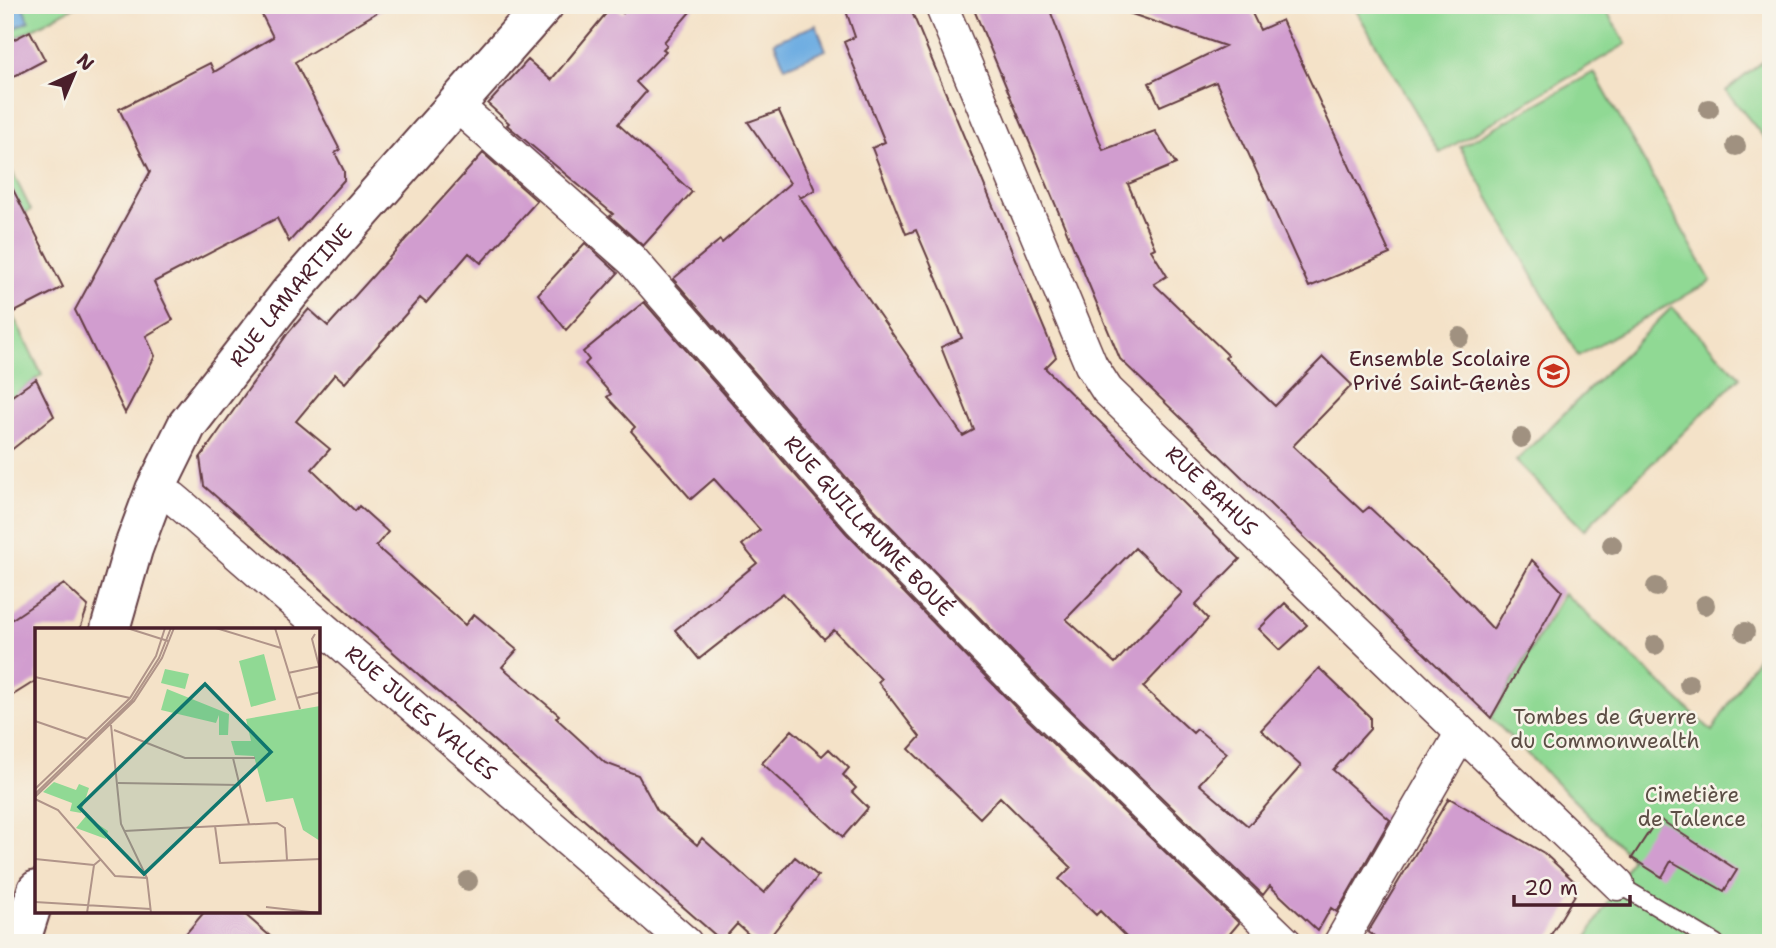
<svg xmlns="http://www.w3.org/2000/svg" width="1776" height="948" font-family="'Shantell Sans',sans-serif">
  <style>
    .green { fill: #90d994; stroke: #6d7c60; stroke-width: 2 }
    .water { fill: #70aee2; stroke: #5d6686; stroke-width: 2 }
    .building { fill: #d19dcf; fill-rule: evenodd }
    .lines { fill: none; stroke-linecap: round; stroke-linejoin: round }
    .lane-casing { stroke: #643c43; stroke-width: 19 }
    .street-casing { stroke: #643c43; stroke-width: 35 }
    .secondary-casing { stroke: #643c43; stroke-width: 42 }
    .lane { stroke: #fff; stroke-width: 16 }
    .street { stroke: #fff; stroke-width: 32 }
    .secondary { stroke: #fff; stroke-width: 38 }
    .tree { fill: #a09180 }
    .labels { text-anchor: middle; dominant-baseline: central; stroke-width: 5; stroke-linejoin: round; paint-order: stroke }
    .street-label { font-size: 21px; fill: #4a1f2b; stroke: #f7f3e8 }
    .poi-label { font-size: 21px; fill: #4a1f2b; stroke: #f7f3e8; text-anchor: end }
    .park-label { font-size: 21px; fill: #5c4e45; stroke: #f7f3e8 }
    .inset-road { fill: none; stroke: #b09489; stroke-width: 2 }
    .view { fill: #0f766e; fill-opacity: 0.15; stroke: #0f766e; stroke-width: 3.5 }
    .inset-edge { fill: none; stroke: #4a1f2b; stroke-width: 3.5 }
  </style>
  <rect width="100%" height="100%" fill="#f7f3e8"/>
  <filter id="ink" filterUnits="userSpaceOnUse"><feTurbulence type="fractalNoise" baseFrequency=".0143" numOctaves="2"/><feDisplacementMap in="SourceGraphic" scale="14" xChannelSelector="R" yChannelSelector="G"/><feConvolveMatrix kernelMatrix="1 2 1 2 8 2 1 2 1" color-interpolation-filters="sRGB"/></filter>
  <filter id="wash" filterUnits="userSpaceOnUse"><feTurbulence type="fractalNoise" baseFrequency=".00686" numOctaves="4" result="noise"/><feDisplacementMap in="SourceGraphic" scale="28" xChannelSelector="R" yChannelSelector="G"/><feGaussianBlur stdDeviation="1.57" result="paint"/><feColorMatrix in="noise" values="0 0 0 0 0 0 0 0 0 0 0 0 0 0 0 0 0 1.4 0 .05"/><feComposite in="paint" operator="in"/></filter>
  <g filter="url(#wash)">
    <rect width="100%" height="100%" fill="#f4e2c8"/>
    <path class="green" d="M5,5H77L5,44Z
      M1353,5H1603L1626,44L1440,153Z
      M1771,55V146L1726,91Z
      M1594,72L1711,281L1578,356L1460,147Z
      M5,157L31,210L5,225Z
      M5,299L42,375L5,402Z
      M1672,307L1740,377L1584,530L1516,461Z
      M1564,593L1712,731L1771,635V943H1584L1632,858L1491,718Z"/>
    <path class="water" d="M5,5H22L29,21L5,33Z
      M816,25L826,50L785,67L774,42Z"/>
    <g id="blocks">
      <path class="building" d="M257,5H389L295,62L340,150L335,153L344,171V180L289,242L277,218L154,282L173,320L146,336L155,356L125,413L75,310L150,172L119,109L210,63L214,72L273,37Z
        M613,5L623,13L629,5H696L664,42L667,45L663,49L666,51L636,82L646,92L618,124L692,192L643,246L610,216L613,214L507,125L509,123L488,104L528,60L551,80Z
        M844,5H909L1056,357L1045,368L1240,559L1195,605L1208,619L1143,687L1193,733L1197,729L1227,753L1199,784L1248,826L1301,766L1261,730L1319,668L1370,717V729L1333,770L1390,820L1337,912L1331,908L1318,931L1270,886L1263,895L1049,689L873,508L673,279L720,240L722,243L790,183L748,122L779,111L815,190L800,198L798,194L842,261L963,436L974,430L941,347L962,338L916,230L906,234L872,148L885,142L844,42L855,37ZM1135,548L1182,593L1115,663L1066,619Z
        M972,5H1048L1103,150L1155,131L1176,164L1128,184L1155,248L1151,250L1167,276L1154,284L1228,355L1225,358L1275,406L1323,357L1352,385L1293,446L1363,512L1369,507L1447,580L1493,629L1532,560L1562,591L1491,718L1120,359Z
        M1121,5H1248L1260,30L1282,20L1390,254L1309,287L1216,82L1160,106L1149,83L1225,46L1120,10Z
        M30,31L45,60L5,81V44Z
        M483,153L537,201L481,263L469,253L426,303L420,298L345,383L335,374L296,421L330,449L312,469L355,511L359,506L388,532L376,546L403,570L465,625L474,614L517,650L502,667L559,715L556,718L605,763L638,775L657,810L697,845L702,838L764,893L795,857L818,876L765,943H758L737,924L722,941L204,486L200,458L288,333L309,309L328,326Z
        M5,174L63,287L5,317Z
        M585,243L618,273L566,330L538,294Z
        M644,302L846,533L1023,715L1239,923L1222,943H1132L1100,911L1096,915L1059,879L1071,867L1000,797L980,818L909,749L920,737L878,682L881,679L834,630L824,639L783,593L699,659L675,630L757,563L742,545L760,530L714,479L691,499L631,431L635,427L607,397L611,394L585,364L589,360L583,352Z
        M36,379L54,416L5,455V401Z
        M64,584L88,606L80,629H37V680L5,700V624Z
        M1285,603L1307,625L1280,650L1259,629Z
        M792,730L822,756L829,749L849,768L843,775L856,788L852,792L868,808L843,837L762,763Z
        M1449,798L1544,853L1576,883V893L1546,943H1386L1368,932Z
        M1658,818L1737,870L1724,891L1671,861L1662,877L1632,858Z
        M205,911H241L278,943H178Z"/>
    </g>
  </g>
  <g filter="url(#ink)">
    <use href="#blocks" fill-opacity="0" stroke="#643c43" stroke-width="2"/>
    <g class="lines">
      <defs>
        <path id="lane" d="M1618,884L1716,943"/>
        <g id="street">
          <path id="s1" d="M941,5L1091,365L1107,390L1618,884"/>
          <path id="s2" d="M455,104L632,260L859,520L1036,702L1286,943"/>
          <path id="s3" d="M155,490L173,498L186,509L686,943"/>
          <path d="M1340,943L1461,734"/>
        </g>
        <g id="secondary">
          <path id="s4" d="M110,629L133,549L155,490L187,425L289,294L544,5"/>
          <path d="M20,943L37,890"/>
        </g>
      </defs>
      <use href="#lane" class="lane-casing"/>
      <use href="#street" class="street-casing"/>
      <use href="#secondary" class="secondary-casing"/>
      <use href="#lane" class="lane"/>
      <use href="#street" class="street"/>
      <use href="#secondary" class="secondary"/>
    </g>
    <g class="tree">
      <circle cx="1709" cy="109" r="10"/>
      <circle cx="1736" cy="146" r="10"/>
      <circle cx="1460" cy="337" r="10"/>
      <circle cx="1521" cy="438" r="10"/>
      <circle cx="1612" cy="545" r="10"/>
      <circle cx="1656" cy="587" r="10"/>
      <circle cx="1705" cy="605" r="10"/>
      <circle cx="1745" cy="632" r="10"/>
      <circle cx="1655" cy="645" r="10"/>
      <circle cx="1689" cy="684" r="10"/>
      <circle cx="468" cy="881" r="10"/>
    </g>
  </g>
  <defs>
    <symbol id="school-ring" viewBox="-11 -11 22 22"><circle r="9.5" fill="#f7f3e8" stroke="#c8321e" stroke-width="1.5"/><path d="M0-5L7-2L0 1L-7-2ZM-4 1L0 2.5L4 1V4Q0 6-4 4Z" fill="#c8321e"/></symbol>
  </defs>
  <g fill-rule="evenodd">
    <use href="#school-ring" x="1536" y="354" width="35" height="35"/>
  </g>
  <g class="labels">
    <g class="street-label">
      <text stroke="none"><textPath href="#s4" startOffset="385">RUE LAMARTINE</textPath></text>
      <text stroke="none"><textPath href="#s1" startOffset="565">RUE BAHUS</textPath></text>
      <text stroke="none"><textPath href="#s2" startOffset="592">RUE GUILLAUME BOUÉ</textPath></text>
      <text stroke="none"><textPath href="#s3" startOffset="348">RUE JULES VALLES</textPath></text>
    </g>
    <g class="poi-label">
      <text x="1531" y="359">Ensemble Scolaire<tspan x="1531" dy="24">Privé Saint-Genès</tspan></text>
    </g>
    <g class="park-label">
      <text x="1605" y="717">Tombes de Guerre<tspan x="1605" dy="24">du Commonwealth</tspan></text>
      <text x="1692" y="795">Cimetière<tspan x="1692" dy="24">de Talence</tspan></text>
    </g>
  </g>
  <g transform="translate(35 628)">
    <rect width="285" height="285" fill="#f4e2c8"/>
    <path d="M229,26L241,72L216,79L204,33ZM130,41L154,46L150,61L126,55ZM132,61L194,86L193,107H184V87L181,95L126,82ZM285,78V213L268,202L258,170L231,174L219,128L200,127L196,113H216L211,91ZM19,154L41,162L44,156L54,160L46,185L35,183L37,175L8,164ZM51,188L73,203L71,211L41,200Z" fill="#90d994"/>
    <path class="inset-road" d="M92,0L133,13M181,0L246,20M240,0L265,81M280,6L277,11L284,38M253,45L286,38M0,49L95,70M261,70L286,64M0,93L52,111M76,97L86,196L112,250L116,285M79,102L150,130H220M198,130L214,196M83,155L205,157M0,161L95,70L121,28L130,0M0,166L97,72L124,30L136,0M0,169L99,73L127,30L139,0M0,171L23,182L80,248L112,250M180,198L185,235L286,231M89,203L242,195L250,200L252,232M0,231L59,237M0,274L116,281M231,279L284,285M52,285L59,237L65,232"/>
    <path class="view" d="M170,56L236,124L109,246L44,179Z"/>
    <rect width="285" height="285" class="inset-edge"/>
  </g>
  <rect width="1776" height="948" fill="none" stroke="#f7f3e8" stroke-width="28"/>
  <g transform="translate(74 74) rotate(44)" stroke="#f7f3e8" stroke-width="5" paint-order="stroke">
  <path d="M0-5L12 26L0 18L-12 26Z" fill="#4a1f2b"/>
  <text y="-10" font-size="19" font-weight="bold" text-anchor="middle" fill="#4a1f2b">N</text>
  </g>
  <path d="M1514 895v10h116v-10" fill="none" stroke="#4a1f2b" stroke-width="3.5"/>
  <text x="1524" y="895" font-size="21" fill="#4a1f2b" stroke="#f7f3e8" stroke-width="5" paint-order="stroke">20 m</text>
</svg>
